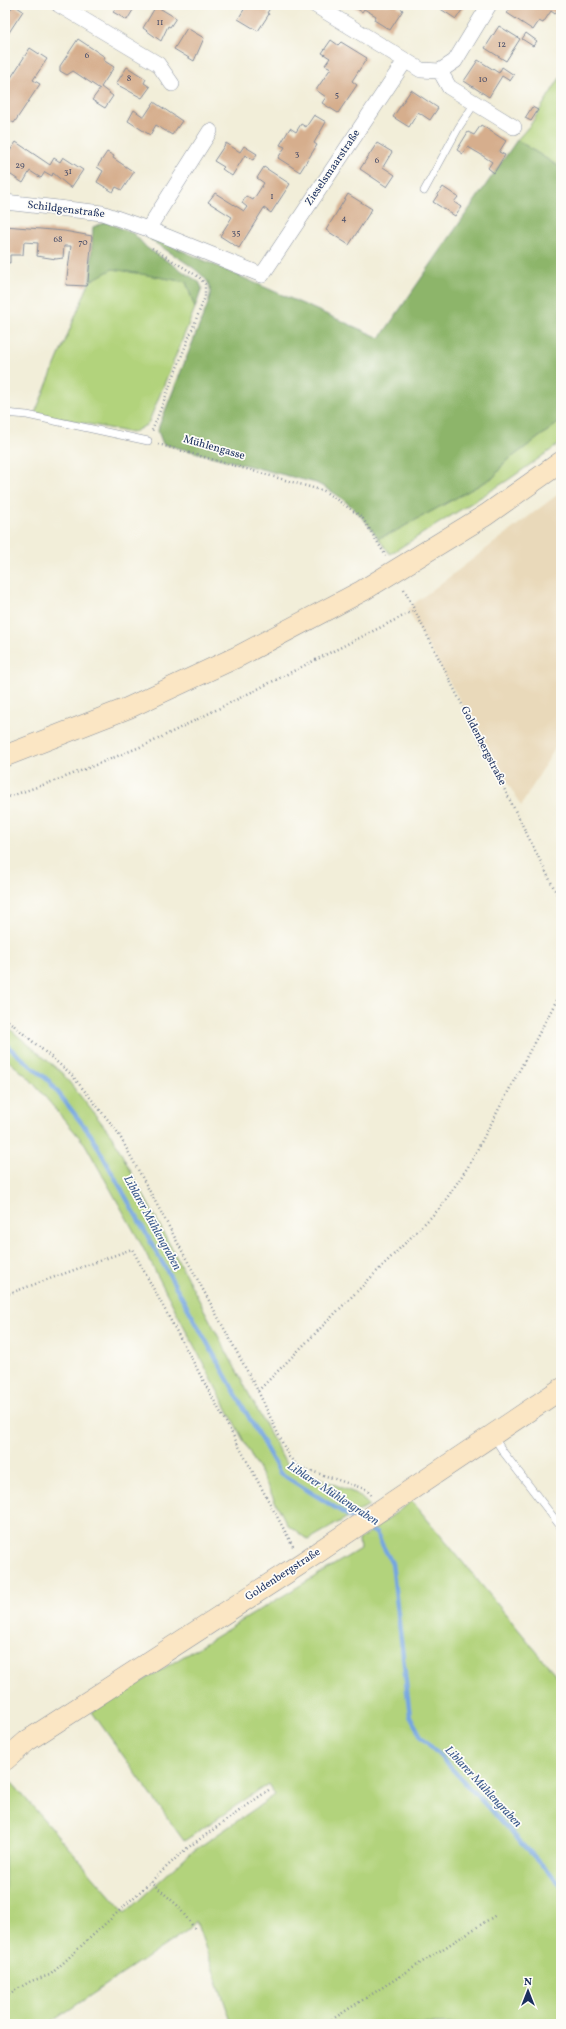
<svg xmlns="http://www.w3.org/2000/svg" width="566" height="2029" font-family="Vollkorn,serif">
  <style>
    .built { fill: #e9d9ba }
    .green { fill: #b2d37b; stroke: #66816c }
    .forest { fill: #8db56b; stroke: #547264 }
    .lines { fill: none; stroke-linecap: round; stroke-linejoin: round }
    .stream { stroke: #75a6e0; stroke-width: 4.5 }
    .building { fill: #d6ae8d }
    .lane-casing { stroke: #868e9c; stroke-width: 8 }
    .street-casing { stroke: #868e9c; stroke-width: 16 }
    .secondary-casing { stroke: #868e9c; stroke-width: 22 }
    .path { stroke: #868e9c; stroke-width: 2.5; stroke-dasharray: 1 3; stroke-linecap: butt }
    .lane { stroke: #fff; stroke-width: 7 }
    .street { stroke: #fff; stroke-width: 15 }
    .secondary { stroke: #fbe6c4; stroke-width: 21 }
    .labels { text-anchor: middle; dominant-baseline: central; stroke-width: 3.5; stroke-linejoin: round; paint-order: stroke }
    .number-label { font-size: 9px; fill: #4a4f6a }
    .street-label { font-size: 11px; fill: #1b2f5e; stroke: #fdfcf7 }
    .water-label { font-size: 12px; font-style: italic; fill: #3a598c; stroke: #fdfcf7 }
  </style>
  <rect width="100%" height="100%" fill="#fdfcf7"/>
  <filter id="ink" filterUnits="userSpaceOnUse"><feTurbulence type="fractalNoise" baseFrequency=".025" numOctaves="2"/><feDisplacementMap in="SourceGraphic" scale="8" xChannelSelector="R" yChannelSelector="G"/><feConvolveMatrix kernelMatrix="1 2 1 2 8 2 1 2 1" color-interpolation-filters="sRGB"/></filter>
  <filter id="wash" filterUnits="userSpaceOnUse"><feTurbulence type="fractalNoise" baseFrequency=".012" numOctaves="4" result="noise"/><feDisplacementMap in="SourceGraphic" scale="16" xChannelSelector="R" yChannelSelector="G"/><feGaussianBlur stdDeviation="0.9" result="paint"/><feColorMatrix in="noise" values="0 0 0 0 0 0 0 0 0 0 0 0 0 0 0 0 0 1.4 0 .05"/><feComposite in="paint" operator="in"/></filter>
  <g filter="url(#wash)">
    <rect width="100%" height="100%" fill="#f2eed9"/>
    <path class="built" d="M561,492V738L521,806L407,609Z"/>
    <path class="green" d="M561,76V168L517,140L531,124Z
      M113,268L186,282L195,308L148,424L132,433L35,413L90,281Z
      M561,421V443L508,480L390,554L378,538L392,533L494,477L504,463Z
      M5,1025L62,1073L112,1136L286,1464L357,1494L369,1505L308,1540L287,1524L139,1240L85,1144L29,1078L5,1058Z
      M412,1501L561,1681V2024H232L196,1921L188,1930L48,2024H5V1780L7,1777L125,1913L189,1854L275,1795L268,1784L184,1841L92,1712L360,1549L359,1540Z"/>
    <path class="forest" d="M517,140L561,168V421L504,463L494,477L392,533L378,538C362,514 342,495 316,483L163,444L158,431L159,426L206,309C209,301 212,293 209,285C204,269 158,248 144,234L380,338Z
      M106,222L134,234L147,248L199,282L202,288L195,308L186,282L113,269L90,281L93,227Z"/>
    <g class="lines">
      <path class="stream" d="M5,1044L49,1081L91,1135L280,1473L355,1520
        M366,1527L376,1533L392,1563L410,1716L421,1736L561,1885"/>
    </g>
    <g id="blocks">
      <path class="building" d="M5,5L11,9L14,5L23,11L8,34L5,32Z
        M117,5H136L127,20L113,12Z
        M241,5H272L267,13L269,14L258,31L238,19L245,8Z
        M351,5H396L403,10L390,30L374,20L376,16L364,9L362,12Z
        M441,5H460L464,7L456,19L439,8Z
        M512,5H558L560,7L555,14L551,11L543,23L539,21L533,30L507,13Z
        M156,6L176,18L170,27L168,26L161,41L143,28Z
        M499,26L520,39L506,61L485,48Z
        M187,28L204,38L194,61L174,49Z
        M526,33L537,41L533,46L522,39Z
        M78,39L105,57L103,60L114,67L101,87L113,96L105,108L92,100L100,89L73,71L67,75L60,71V66Z
        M331,40L338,45L341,42L367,58L352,81L357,85L338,113L322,103L326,97L316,90L331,68L325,65L330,58L322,53Z
        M30,48L47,59L33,80L40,84L14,123L5,118V87Z
        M478,60L499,73L502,67L514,75L510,81L502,76L489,97L464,81Z
        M127,67L146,79L144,83L150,87L142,98L116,84Z
        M411,90L438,108L430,120L418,112L409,127L393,117Z
        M154,102L182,121L172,135L156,125L150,135L128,121L134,110L144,117Z
        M532,107L538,110L531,121L525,118Z
        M314,115L326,122L314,143L317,145L300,172L278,158L285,147L280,145L290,128L296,132L301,124L306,127Z
        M481,125L506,141L499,152L505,155L494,173L488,168L492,162L480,154L468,147L463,154L457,150L468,132L474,135Z
        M16,142L50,165L54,158L60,162L63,157L83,170L71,188L53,173L52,176L45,172L41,178L30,171L23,183L5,171V158Z
        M226,143L240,152L244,146L257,154L253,160L245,155L232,176L222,169L224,167L214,161Z
        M377,143L392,152L383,167L395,175L387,187L360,169Z
        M107,152L114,156L113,158L134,172L122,190L116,187L113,192L97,182L103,171L97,167Z
        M264,167L290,184L271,213L264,208L239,248L220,236L232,217L208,202L215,193L244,211L247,207L242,203L246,196L253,200L264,183L257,178Z
        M443,187L458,197L454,202L461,207L455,216L433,202Z
        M348,194L372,209L349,245L326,230Z
        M5,226L64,231L92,236L88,281L86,286L66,285L71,246H64L63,258L56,259L37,256L38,243L24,242L23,255H10V263L5,262Z"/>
    </g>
  </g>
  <g filter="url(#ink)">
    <use href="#blocks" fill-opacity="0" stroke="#868e9c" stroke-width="1"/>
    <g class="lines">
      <defs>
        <path id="lane" d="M424,191L459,127L475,103
          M5,413L27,415L148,441
          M493,1436L504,1453L561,1527"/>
        <path id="street" d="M59,5L158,64L172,84
          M315,5L421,70L440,71L449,87L514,127
          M440,71L455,61L489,5
          M5,202L102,213L148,229L262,275L405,61
          M148,229L210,131"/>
        <path id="secondary" d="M5,756L128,708L239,656L362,591L486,515L561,462
          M5,1760L27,1741L302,1563L561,1389"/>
      </defs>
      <use href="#lane" class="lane-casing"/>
      <use href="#street" class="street-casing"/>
      <use href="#secondary" class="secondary-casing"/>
      <path class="path" d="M152,248L199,277L205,284V297L152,431
        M158,444L324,491L362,517L386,556
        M404,589L561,902
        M5,798L63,778L150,743L415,610
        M5,1018L71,1074L117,1131L258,1391L289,1457L299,1467L365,1489L372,1495
        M5,1295L132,1249L294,1548
        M258,1391L440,1208L468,1167L561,992
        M150,1881L177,1905L195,1929
        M5,1996L31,1981L50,1975L186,1849L270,1789
        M325,2024L496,1915"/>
      <use href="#lane" class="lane"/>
      <use href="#street" class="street"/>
      <use href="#secondary" class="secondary"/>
    </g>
  </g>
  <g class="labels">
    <g class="number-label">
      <text x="160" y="22">11</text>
      <text x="502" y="44">12</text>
      <text x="87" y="55">6</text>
      <text x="129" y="78">8</text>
      <text x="483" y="79">10</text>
      <text x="337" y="94">5</text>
      <text x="297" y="153">3</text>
      <text x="377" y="160">6</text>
      <text x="20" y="165">29</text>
      <text x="68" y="171">31</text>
      <text x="272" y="196">1</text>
      <text x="344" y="218">4</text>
      <text x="236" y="232">35</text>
      <text x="58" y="239">68</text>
      <text x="83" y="242">70</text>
    </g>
    <g class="street-label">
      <text transform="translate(333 168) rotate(-56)">Zieselsmaarstraße</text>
      <text transform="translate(66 210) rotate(7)">Schildgenstraße</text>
      <text transform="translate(214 448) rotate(16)">Mühlengasse</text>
      <text transform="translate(483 746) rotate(63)">Goldenbergstraße</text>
      <text transform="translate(283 1575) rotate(-33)">Goldenbergstraße</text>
    </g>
    <g class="water-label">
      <text transform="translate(152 1223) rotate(61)">Liblarer Mühlengraben</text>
      <text transform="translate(333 1494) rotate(33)">Liblarer Mühlengraben</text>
      <text transform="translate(483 1787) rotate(47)">Liblarer Mühlengraben</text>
    </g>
  </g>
  <rect width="566" height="2029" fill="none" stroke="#fdfcf7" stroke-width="20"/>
  <g transform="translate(528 1991)" stroke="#fdfcf7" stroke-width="3" paint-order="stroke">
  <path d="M0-3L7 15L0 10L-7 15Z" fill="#1b2f5e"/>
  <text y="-6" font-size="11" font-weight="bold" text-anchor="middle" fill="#1b2f5e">N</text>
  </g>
</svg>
